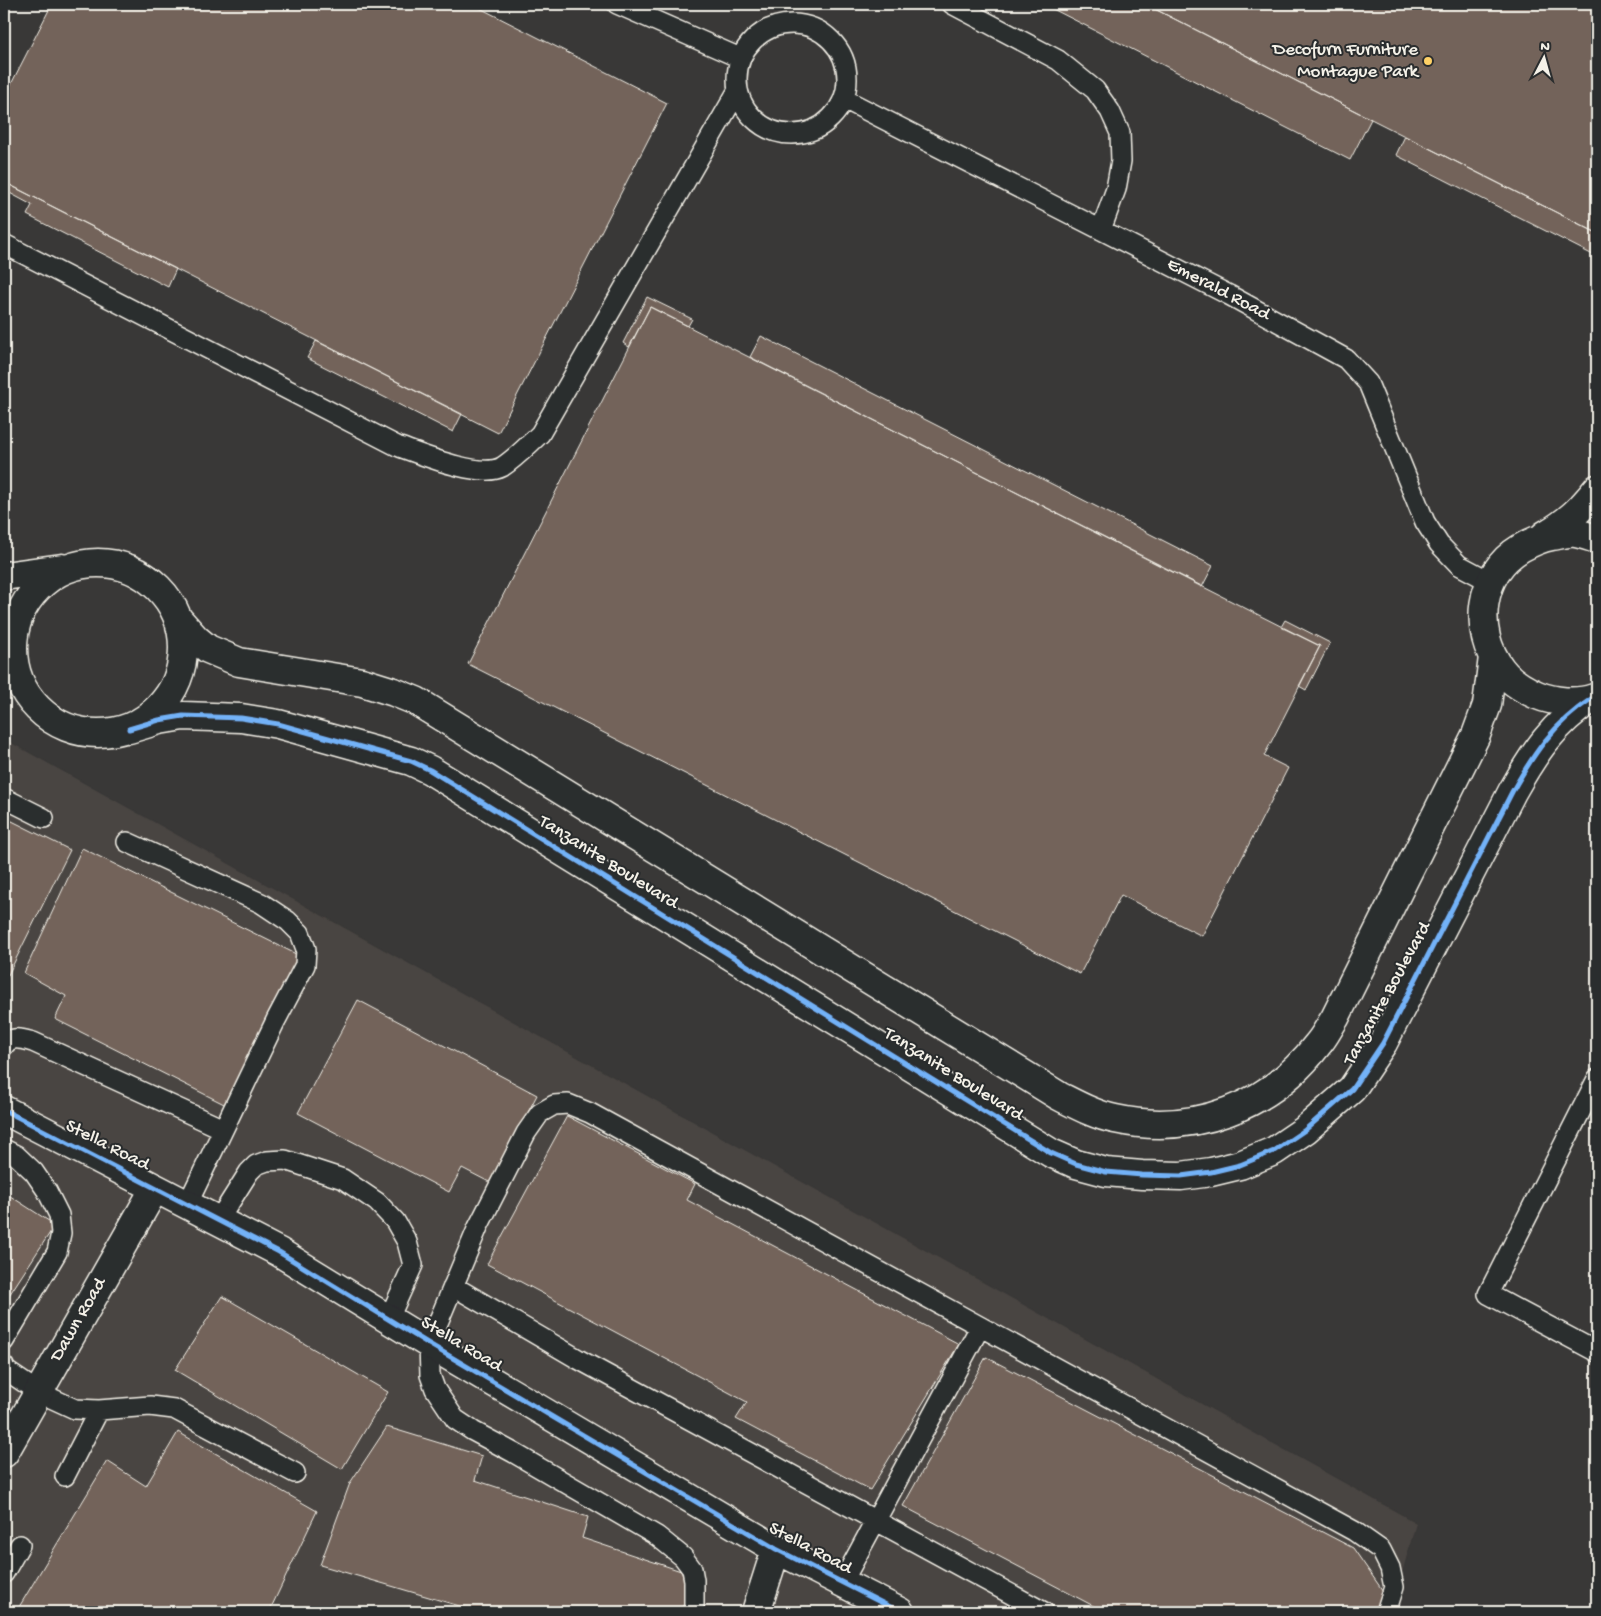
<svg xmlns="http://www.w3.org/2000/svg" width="1601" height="1616" font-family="'Gochi Hand',sans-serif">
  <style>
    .built { fill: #4a4542 }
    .building { fill: #73635a; stroke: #f4f1e8 }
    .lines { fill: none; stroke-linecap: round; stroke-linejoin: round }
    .service-casing { stroke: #f4f1e8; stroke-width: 22 }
    .minor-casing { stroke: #f4f1e8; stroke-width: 31 }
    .service { stroke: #2a2d2e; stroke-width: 19 }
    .minor { stroke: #2a2d2e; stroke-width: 28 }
    .cycleway-casing { stroke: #2a2d2e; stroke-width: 8 }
    .cycleway { stroke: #73b2f8; stroke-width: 5 }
    .poi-dot { fill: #ffd166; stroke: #2a2d2e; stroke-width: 2 }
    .labels { text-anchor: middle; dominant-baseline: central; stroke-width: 4; stroke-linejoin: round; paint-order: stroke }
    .poi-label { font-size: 19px; fill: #f4f1e8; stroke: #2a2d2e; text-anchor: end }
    .street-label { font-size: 19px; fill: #f4f1e8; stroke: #2a2d2e }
  </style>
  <rect width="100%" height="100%" fill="#393837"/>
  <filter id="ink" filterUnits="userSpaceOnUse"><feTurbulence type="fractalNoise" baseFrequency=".02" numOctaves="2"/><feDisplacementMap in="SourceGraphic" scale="10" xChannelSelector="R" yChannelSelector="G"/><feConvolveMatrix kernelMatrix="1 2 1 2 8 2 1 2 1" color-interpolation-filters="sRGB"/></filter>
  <g filter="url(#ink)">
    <path class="built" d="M4,739L1416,1523L1391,1612H4Z"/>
    <path class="building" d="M52,4H472L667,103L498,433L4,182V98Z
      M1043,4H1145L1371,119L1350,160Z
      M1145,4H1597V233L1371,119Z
      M1405,136L1597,233V257L1396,155Z
      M4,182L176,269L168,287L27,215L32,205L4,190Z
      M647,297L692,319L688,326L650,307L629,347L623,343Z
      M650,307L1320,646L1264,756L1288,768L1202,936L1121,895L1080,974L468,664Z
      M761,336L1213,566L1202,587L750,357Z
      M316,341L462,414L453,432L307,358Z
      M1285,620L1330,643L1306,690L1299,686L1320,646L1281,627Z
      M4,817L70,850L4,983Z
      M82,848L300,956L228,1106L55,1019L66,996L24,973Z
      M358,1000L537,1095L491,1183L462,1168L449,1192L298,1113Z
      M567,1116L695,1184L687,1200L959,1344L870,1490L736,1419L747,1402L487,1264Z
      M4,1192L55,1225L4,1303Z
      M222,1296L388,1392L342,1469L175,1370Z
      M986,1357L1353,1548L1385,1594L1377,1612H1105L903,1506Z
      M387,1427L482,1456L475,1480L588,1517L582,1538L681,1571L688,1589L681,1612H472L473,1610L320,1565L350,1483Z
      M178,1432L317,1511L269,1612H16L107,1461L146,1486Z"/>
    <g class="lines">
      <defs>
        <path id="service" d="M617,4L740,58
          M952,4L1058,60L1095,90L1110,111L1120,133L1121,161L1116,189L1101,230
          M737 79a55 55 0 1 1 110 0a55 55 0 1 1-110 0Z
          M844,99L1229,295L1346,359L1368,383L1425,522L1439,544L1459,565L1491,582
          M4,244L397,446C420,454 480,479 502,467C516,458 528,445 540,434L738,90
          M4,798L44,818
          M127,842L261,903L288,921L300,933L306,949L305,965L276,1020L187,1205
          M4,1046C10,1035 22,1039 33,1042L223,1129
          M1597,1079L1488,1294L1597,1352
          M4,1149L16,1155L34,1172L47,1191L59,1215L61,1233L57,1252L4,1341
          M218,1221L249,1172L256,1165L267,1161L285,1160L343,1179L377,1202L395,1221L407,1242L413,1265L389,1318
          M453,1286L578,1359L1044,1612
          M4,1366V1369L38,1392L75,1409L99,1410L150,1406L174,1409L295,1473
          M65,1476L99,1410
          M4,1573L20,1545
          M842,1583L980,1327
          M694,1612V1580L692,1569L683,1557L657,1536L514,1453L473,1431L455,1419L435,1389L430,1375L429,1344L478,1227L526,1133L540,1113L554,1105L568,1104L590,1113L1354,1531L1381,1550L1390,1568L1394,1587L1386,1612"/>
        <path id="minor" d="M1545,535C1569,521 1580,510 1597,489
          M13 648a85 85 0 1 1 170 0a85 85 0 1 1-170 0Z
          M4,576L62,568
          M180,621L196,639L208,649L239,662L362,682L394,692L416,701L1059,1096C1077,1105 1095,1115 1115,1119C1193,1136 1270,1107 1318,1044C1325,1036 1329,1027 1335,1018L1476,735L1487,705L1493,657
          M1594,698C1577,704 1554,702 1537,695C1523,689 1510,681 1501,669C1472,631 1479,573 1521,548C1532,542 1540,538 1552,536C1559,535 1568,532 1575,533C1582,534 1590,537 1597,539
          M129,729L159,720L183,716L241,718L278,724L411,761L430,770L1051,1153L1076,1164L1106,1172L1142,1175L1181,1176L1211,1172L1240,1165L1274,1151L1305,1130L1352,1089L1383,1043L1512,792C1534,753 1553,724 1591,699
          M4,1110L279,1252L429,1344L776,1549L900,1612
          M4,1453L155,1188
          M756,1612L776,1549"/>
      </defs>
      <use href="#service" class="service-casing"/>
      <use href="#minor" class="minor-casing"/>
      <use href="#service" class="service"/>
      <use href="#minor" class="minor"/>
      <defs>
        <path id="cycleway" d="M129,729L159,720L183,716L241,718L278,724L411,761L430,770L1051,1153L1076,1164L1106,1172L1142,1175L1181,1176L1211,1172L1240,1165L1274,1151L1305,1130L1352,1089L1383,1043L1512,792C1534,753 1553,724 1591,699
          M4,1110L279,1252L429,1344L776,1549L900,1612"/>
      </defs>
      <use href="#cycleway" class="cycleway-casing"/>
      <use href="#cycleway" class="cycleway"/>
    </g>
  </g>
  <circle class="poi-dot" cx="1428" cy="61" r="5"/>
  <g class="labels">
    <g class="poi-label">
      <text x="1418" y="50">Decofurn Furniture<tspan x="1418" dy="22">Montague Park</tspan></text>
    </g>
    <g class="street-label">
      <text transform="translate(1218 290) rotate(28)">Emerald Road</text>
      <text transform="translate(608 863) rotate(32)">Tanzanite Boulevard</text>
      <text transform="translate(1388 994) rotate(-61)">Tanzanite Boulevard</text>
      <text transform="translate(953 1075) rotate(32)">Tanzanite Boulevard</text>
      <text transform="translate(107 1146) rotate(27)">Stella Road</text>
      <text transform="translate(79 1320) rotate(-60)">Dawn Road</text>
      <text transform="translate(461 1345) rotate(31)">Stella Road</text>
      <text transform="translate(810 1549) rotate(28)">Stella Road</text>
    </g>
  </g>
  <rect width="1601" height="1616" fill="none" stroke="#2a2d2e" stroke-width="20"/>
  <rect x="10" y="10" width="1581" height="1596" fill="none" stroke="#f4f1e8" stroke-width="2" filter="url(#ink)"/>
  <g transform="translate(1544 58) rotate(6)" stroke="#2a2d2e" stroke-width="4" paint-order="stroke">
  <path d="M0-4L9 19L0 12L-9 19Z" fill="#f4f1e8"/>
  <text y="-8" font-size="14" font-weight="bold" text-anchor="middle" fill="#f4f1e8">N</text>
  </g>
</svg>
